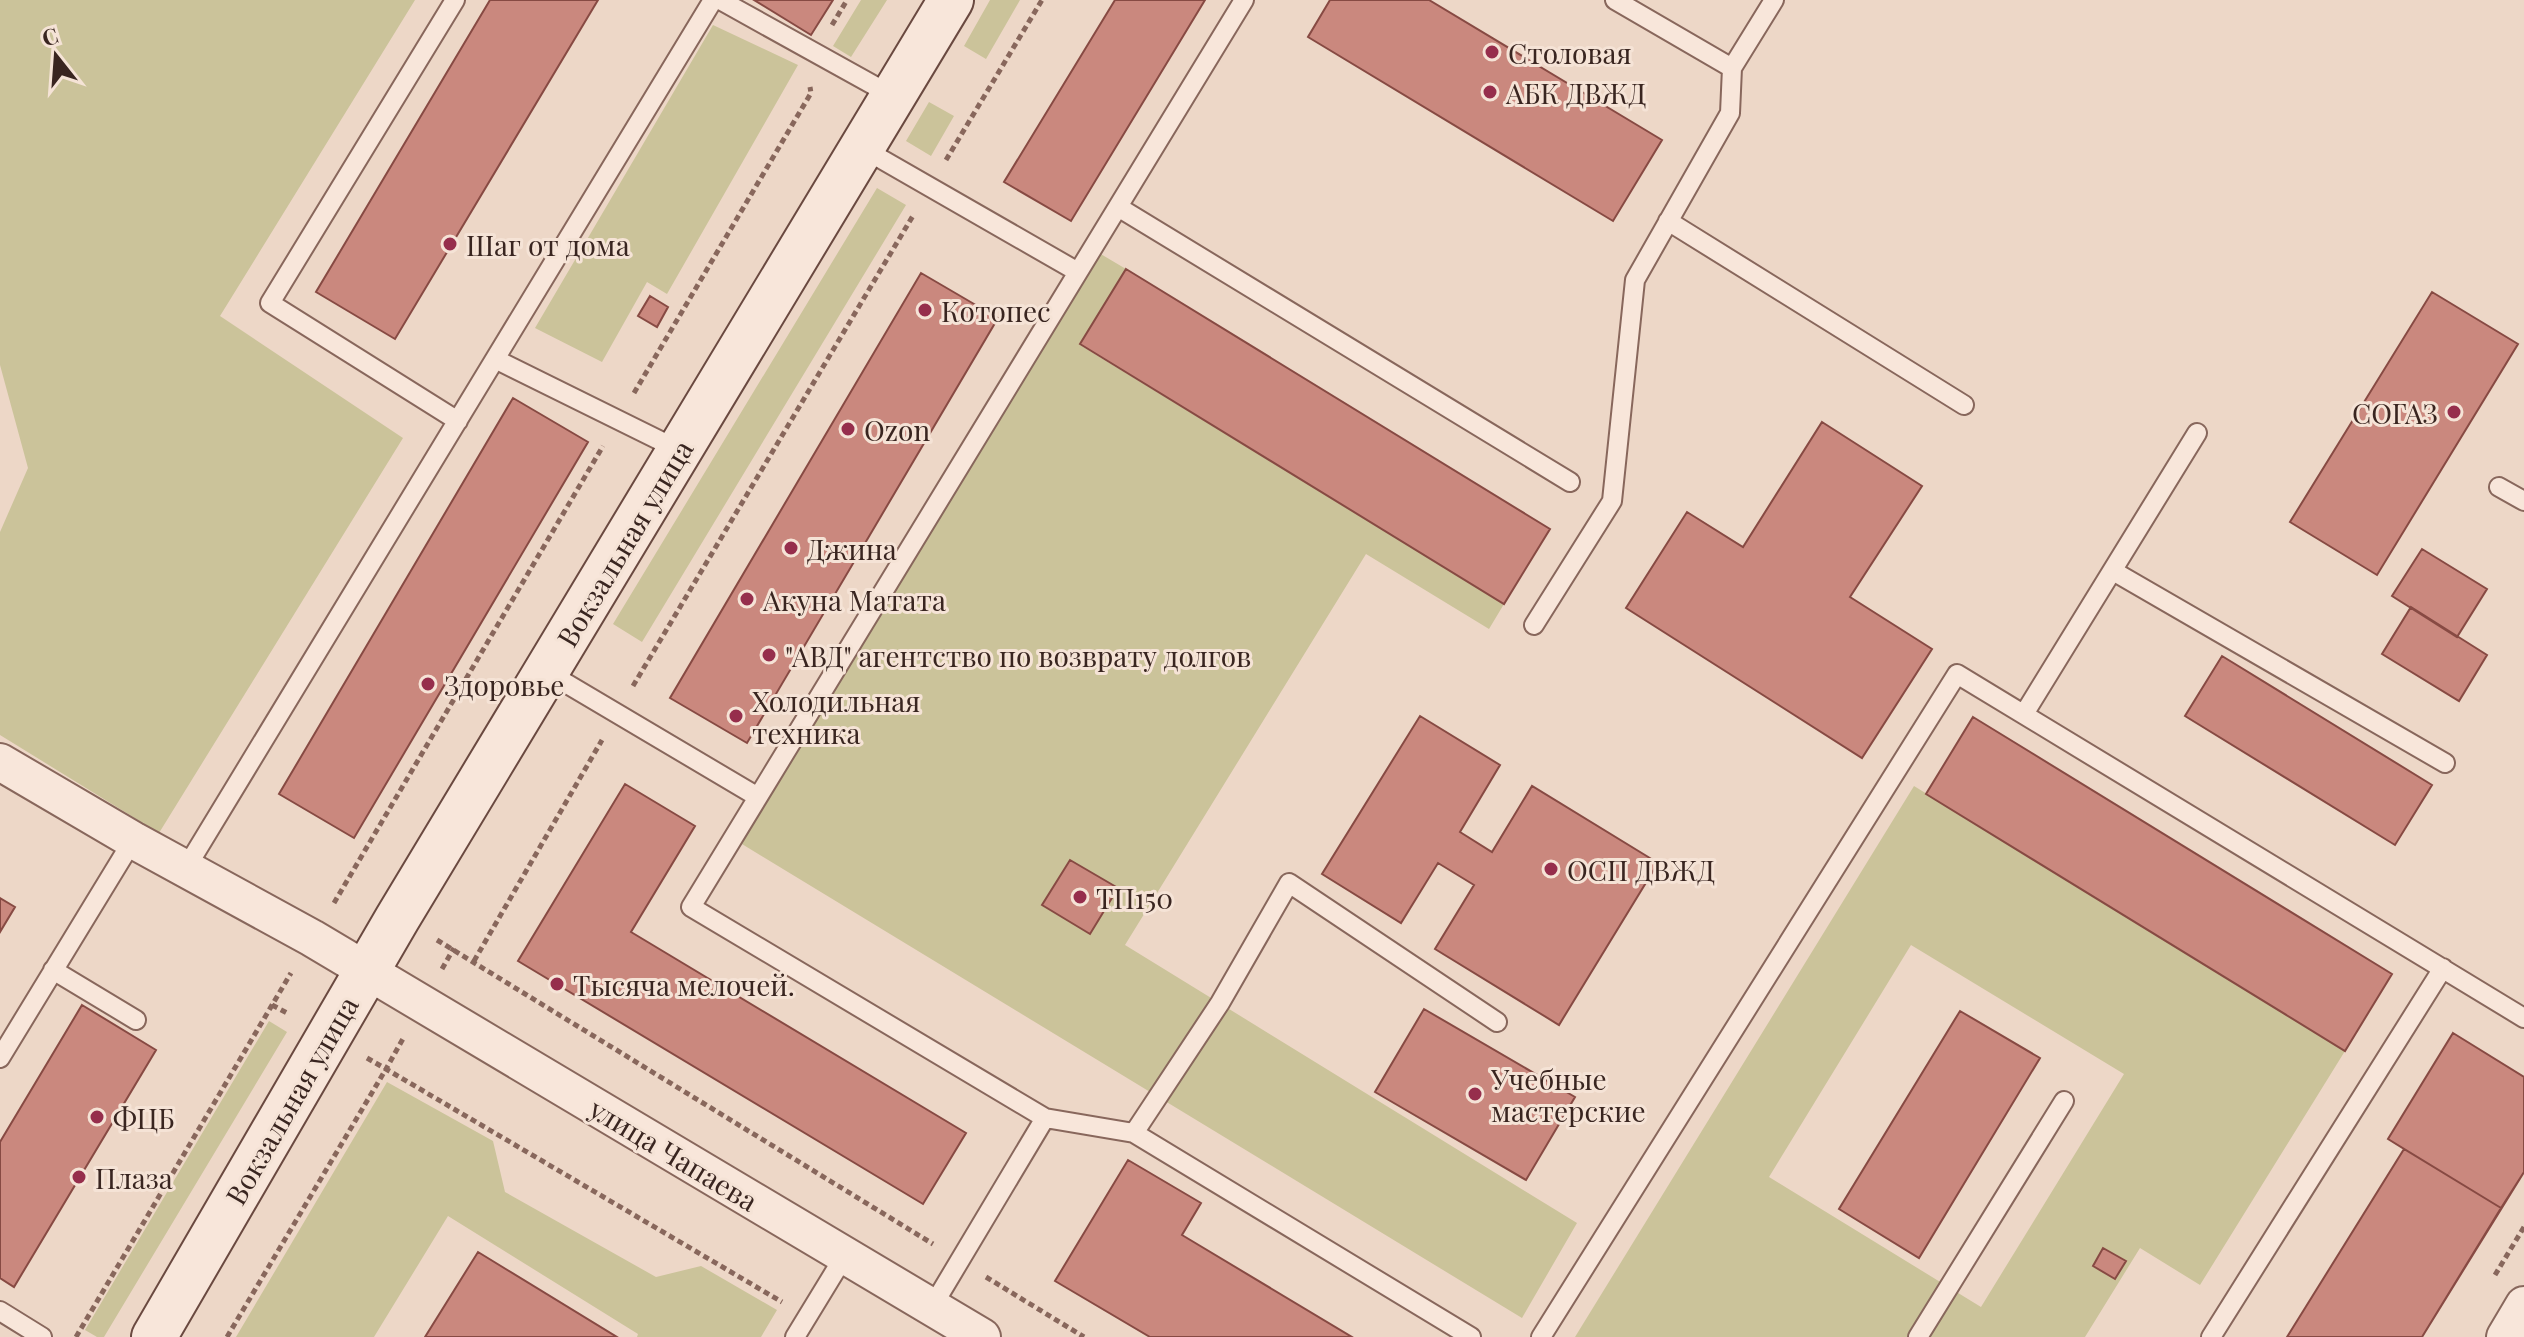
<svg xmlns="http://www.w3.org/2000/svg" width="2524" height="1337" font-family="'Playfair Display',serif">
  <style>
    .green { fill: #cbc39a; fill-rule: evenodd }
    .building { fill: #ca887e; stroke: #874a43; stroke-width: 2 }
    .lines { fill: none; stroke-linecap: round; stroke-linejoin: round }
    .lane-casing { stroke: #88675c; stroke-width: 22 }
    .street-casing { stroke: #88675c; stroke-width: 40 }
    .secondary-casing { stroke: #6a4940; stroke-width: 48 }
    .path { stroke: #88675c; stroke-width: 5; stroke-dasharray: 6 4; stroke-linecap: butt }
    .lane { stroke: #f8e6da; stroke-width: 18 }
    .street { stroke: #f8e6da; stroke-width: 36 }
    .secondary { stroke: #f8e6da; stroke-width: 44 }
    .poi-dot { fill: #962e4c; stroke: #f5e3d6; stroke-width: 3 }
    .labels { text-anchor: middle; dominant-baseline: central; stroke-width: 6; stroke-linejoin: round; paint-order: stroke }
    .poi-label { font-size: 28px; fill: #392520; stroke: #f5e3d6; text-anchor: start }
    .street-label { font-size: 28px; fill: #392520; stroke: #f5e3d6 }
  </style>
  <rect width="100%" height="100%" fill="#edd7c7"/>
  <path class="green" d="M0,0H415L220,316L403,438L159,833L0,735V532L28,468L0,365Z
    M861,0H887L851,57L833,46Z
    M990,0H1020L986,59L964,46Z
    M713,25L798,65L667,294L647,282L602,362L535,328Z
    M929,102L954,116L931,156L906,141Z
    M877,188L906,205L642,642L613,624Z
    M1099,253L1126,269L1080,345L1504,604L1489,629L1366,554L1125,945L1577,1223L1522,1318L737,841Z
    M1914,786L2345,1051L2200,1285L2140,1248L2085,1337H1575ZM1911,945L2124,1074L1981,1307L1769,1177Z
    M269,1021L287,1032L104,1337H97L85,1330Z
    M387,1082L493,1141L505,1192L656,1277L701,1266L777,1310L761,1337H637L638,1334L448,1216L374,1337H236Z"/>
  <path class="building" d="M490,0H598L395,339L316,292Z
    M754,0H833L811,35Z
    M1115,0H1205L1071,221L1004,182Z
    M1330,0H1429L1662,140L1613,221L1308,37Z
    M1126,269L1550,529L1504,604L1080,344Z
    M921,273L998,318L747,743L670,698Z
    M2432,292L2518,344L2377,575L2290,522Z
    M650,296L668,307L657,327L638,316Z
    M513,398L588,442L354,838L279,794Z
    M1822,422L1922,486L1850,597L1932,649L1862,758L1626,608L1687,512L1743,547Z
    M2422,549L2487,589L2457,637L2392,596Z
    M2411,607L2487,655L2459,701L2382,654Z
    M2222,656L2432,785L2395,845L2185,716Z
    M1420,716L1500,765L1460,832L1492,852L1532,786L1658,863L1559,1025L1435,949L1474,885L1438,863L1401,923L1322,874Z
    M1973,717L2392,974L2345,1051L1926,794Z
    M625,784L695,826L631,932L966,1133L923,1204L518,961Z
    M1070,860L1118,888L1090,934L1042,905Z
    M0,898L15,907L0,932Z
    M82,1005L156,1050L14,1287L0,1278V1142Z
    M1424,1009L1575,1097L1526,1180L1375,1092Z
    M1960,1011L2040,1058L1919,1258L1839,1209Z
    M2453,1033L2524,1077V1172L2422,1337H2287L2404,1149L2388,1139Z
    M2453,1033L2524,1077V1172L2501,1208L2388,1139Z
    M2404,1149L2501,1208L2422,1337H2287Z
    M1128,1160L1201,1203L1182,1235L1352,1337H1150L1055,1281Z
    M2103,1248L2126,1261L2115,1279L2093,1266Z
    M478,1252L617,1337H425Z"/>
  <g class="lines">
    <defs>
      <path id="lane" d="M455,0L270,303L458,421
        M720,0L893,96
        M1244,0L691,907L1045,1118L1134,1133L1471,1337
        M1615,0L1732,68L1774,0
        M862,148L1078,272
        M1118,207L1570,482
        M1668,221L1964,405
        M495,359L713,0
        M2499,487L2524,501
        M2113,571L2445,763
        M1534,625L1612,501L1635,280L1730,113L1732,68
        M547,672L758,797
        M2024,714L2197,433
        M186,868L495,359L679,450
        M53,970L136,1020
        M0,1058L133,840
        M1134,1133L1220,1003L1289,883L1497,1022
        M932,1307L1045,1118
        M0,1311L42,1337
        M795,1337L845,1255
        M1541,1337L1957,674L2524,1018
        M1918,1337L2064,1101
        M2211,1337L2443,968"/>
      <path id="street" d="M0,762L133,840L312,938L982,1337
        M2505,1337L2524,1305"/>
      <path id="secondary" d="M154,1337L397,919L951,0"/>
    </defs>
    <use href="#lane" class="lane-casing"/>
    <use href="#street" class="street-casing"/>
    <use href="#secondary" class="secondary-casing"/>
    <path class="path" d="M832,25L847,0
      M946,160L1042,0
      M634,393L811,93L810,87
      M633,686L914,214
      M334,903L603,446
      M437,940L933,1244
      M474,961L602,740
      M442,969L454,948
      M272,1005L289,1014
      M367,1058L386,1069L404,1037
      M2495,1275L2524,1227
      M986,1277L1084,1337
      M76,1337L291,973
      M227,1337L386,1069L782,1302"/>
    <use href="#lane" class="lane"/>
    <use href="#street" class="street"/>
    <use href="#secondary" class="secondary"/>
  </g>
  <g class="poi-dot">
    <circle cx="1492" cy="52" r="8"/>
    <circle cx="1490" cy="92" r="8"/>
    <circle cx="450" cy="244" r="8"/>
    <circle cx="925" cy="310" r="8"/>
    <circle cx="2454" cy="412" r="8"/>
    <circle cx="848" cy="429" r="8"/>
    <circle cx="791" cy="548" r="8"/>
    <circle cx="747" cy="599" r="8"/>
    <circle cx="769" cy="655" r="8"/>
    <circle cx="428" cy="684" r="8"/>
    <circle cx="736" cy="716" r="8"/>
    <circle cx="1551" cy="869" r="8"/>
    <circle cx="1080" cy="897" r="8"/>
    <circle cx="557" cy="984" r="8"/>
    <circle cx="1475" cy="1094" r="8"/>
    <circle cx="97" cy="1117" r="8"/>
    <circle cx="79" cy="1177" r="8"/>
  </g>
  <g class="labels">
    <g class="poi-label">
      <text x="1508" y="52">Столовая</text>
      <text x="1506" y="92">АБК ДВЖД</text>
      <text x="466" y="244">Шаг от дома</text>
      <text x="941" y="310">Котопес</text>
      <text x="2438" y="412" text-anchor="end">СОГАЗ</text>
      <text x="864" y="429">Ozon</text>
      <text x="807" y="548">Джина</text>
      <text x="763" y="599">Акуна Матата</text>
      <text x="785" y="655">"АВД" агентство по возврату долгов</text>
      <text x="444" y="684">Здоровье</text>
      <text x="752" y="700">Холодильная<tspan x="752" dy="32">техника</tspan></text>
      <text x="1567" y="869">ОСП ДВЖД</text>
      <text x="1096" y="897">ТП150</text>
      <text x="573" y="984">Тысяча мелочей.</text>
      <text x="1491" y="1078">Учебные<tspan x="1491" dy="32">мастерские</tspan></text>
      <text x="113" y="1117">ФЦБ</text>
      <text x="95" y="1177">Плаза</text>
    </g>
    <g class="street-label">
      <text transform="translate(624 543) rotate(-59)">Вокзальная улица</text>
      <text transform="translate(291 1100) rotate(-60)">Вокзальная улица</text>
      <text transform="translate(674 1154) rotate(31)">улица Чапаева</text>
    </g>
  </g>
  <g transform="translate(56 56) rotate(343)" stroke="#f5e3d6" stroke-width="6" paint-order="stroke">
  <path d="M0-6L14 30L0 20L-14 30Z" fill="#392520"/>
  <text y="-12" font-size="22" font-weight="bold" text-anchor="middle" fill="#392520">С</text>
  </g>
</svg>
